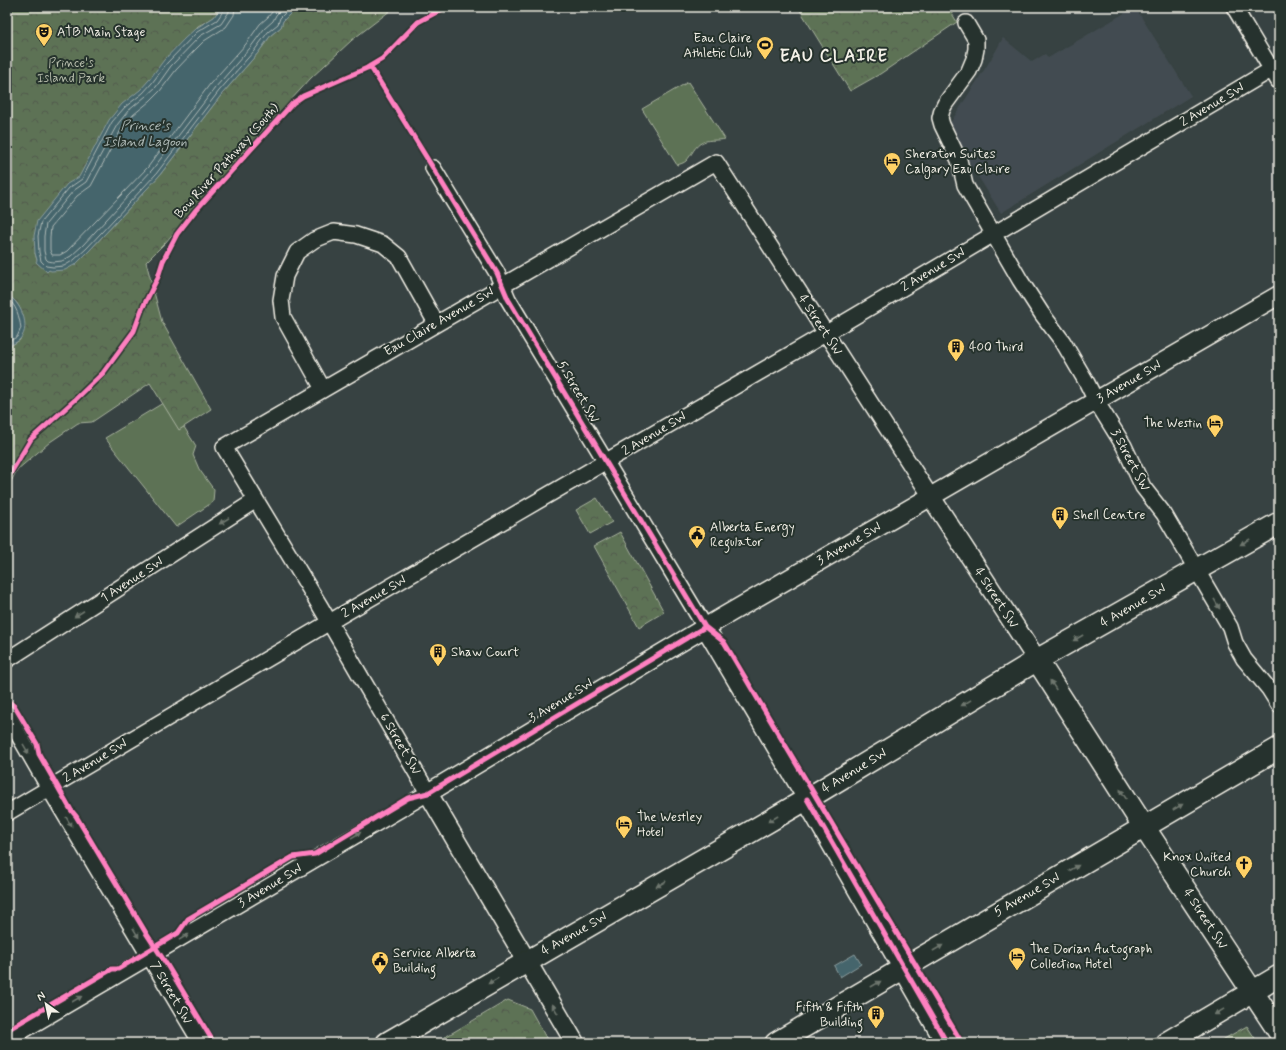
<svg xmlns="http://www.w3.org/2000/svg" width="1286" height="1050" font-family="Mynerve,sans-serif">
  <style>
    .built { fill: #434c51 }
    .grass { fill: #5d7255; stroke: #a8b29e }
    .park { fill: url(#park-crowns); stroke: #a8b29e }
    .water { fill: #45656c; stroke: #8b9d9e }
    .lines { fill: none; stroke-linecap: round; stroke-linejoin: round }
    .shore { stroke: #aeb9b6; stroke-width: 1 }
    .minor-casing { stroke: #f4f1e8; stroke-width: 18 }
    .tertiary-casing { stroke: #f4f1e8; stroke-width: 21 }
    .secondary-casing { stroke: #f4f1e8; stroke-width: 24 }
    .minor { stroke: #26332d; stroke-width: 15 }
    .tertiary { stroke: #26332d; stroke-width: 18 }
    .secondary { stroke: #26332d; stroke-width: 21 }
    .cycleway-casing { stroke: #26332d; stroke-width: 8 }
    .cycleway { stroke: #ff80c0; stroke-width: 5 }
    .oneway { fill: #6e766e }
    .labels { text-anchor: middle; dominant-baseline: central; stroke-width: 4; stroke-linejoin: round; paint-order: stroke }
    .poi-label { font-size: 13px; fill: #f4f1e8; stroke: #26332d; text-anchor: start }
    .park-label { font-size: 13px; fill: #b8bead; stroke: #26332d }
    .street-label { font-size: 13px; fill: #f4f1e8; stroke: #26332d }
    .water-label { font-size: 14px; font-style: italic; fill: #aeb9b6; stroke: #26332d }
    .district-label { font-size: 17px; font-weight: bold; letter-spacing: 1px; fill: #f4f1e8; stroke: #26332d }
  </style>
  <defs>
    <pattern id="park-crowns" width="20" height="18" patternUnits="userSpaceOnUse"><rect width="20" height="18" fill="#5d7255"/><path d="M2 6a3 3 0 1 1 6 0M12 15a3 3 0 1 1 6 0" fill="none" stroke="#525b4d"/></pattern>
  </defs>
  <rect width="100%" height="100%" fill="#374242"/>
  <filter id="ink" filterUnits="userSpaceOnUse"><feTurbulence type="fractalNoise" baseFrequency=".025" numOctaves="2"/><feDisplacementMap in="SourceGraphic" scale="8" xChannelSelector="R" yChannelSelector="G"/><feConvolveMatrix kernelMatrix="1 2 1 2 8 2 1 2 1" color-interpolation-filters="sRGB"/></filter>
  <g filter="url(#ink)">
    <path class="built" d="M1135,7L1191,96L1001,213L961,149L949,125L993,56L1003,38L1032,62L1045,54L1048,58Z"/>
    <path class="grass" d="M688,82L725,139C718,141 710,139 703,142C694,146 692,155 686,161C684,163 680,164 677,165L642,109Z
      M163,403L179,429L184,427L196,446L193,455L199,469L214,490L213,502L176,527L105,438Z"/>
    <path class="park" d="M7,7H223C218,17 207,21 198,26L119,114L35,253L37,260L49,270L76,264L89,251L159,176L222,94L258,53L271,35L281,27L283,21L291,13L303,7H328L330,10L333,7H395L352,40L311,78L237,159L165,243L146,262L162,322L211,409L179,430L150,383L92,422L78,423L50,442L17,470L7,489V348L20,340C23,319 26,308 7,294Z
      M798,7H948L957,22L880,74L850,91Z
      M597,498L612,522L590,534L576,510Z
      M620,532L664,612L639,627L594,546Z
      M508,1000L530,1009L549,1043H438L440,1040Z
      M1247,1026L1258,1043H1217Z"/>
    <path class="water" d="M221,7H303L291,13L283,21L281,27L271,35L258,53L222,94L159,176L89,251L76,264L65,270L51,271L49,270L47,272L36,262L37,260L35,253L34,236L37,221L67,184L79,177L109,120L122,104L140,90L149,80L164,60L184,39L195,29L214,17Z
      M7,294C20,302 32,326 20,339C17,343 11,344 7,348Z
      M855,954L861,964L840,977L834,966Z"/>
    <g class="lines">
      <path class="shore" d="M224,7V10L217,20L197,32L167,63L152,83L143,93L125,107L112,122L82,179L69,188L41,222L38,236L39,252L41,261L46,266L53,267L64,266L74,260L87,248L156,174L219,91L254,51L268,32L278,24L280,18L288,10L293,7
        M229,7V12L221,24L200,36L171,66L156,87L146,96L128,111L117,125L86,182L73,191L46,224L44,236V251L46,259L48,261L53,262L62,261L71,256L83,245L152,170L215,88L250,48L264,29L273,21L276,15L284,7
        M235,7L234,15L226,27L204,41L195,50L176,70L160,91L150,101L133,115L122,128L91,186L77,196L51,227L50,237V250L52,255H60L67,251L148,167L210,84L246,44L260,24L268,17L276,7
        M7,298C17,306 19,316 21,328L17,337L7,342"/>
      <defs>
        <path id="minor" d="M1234,7L1279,82
          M966,23L976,40V49L974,59L969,71L945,104L942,110L940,118L942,125L959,160L965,185L1020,280L1042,314L1063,342L1087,383L1096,401L1124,446L1143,487L1164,514L1230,627L1235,643L1244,659L1269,689L1279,705
          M433,168L497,273L508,299L705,627
          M323,389L283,317L281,300L285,276L297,252L314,240L334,232L356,235L383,244L399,257L436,323
          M7,660L256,500
          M7,715L49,788L201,1043
          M7,813L345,613L808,344L1279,65
          M7,1040L428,793L320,606L224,447L716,162L931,497"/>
        <path id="tertiary" d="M931,497L1037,660
          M705,627L807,799
          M575,1043L428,793L721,618L1279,295"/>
        <path id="secondary" d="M1037,660L1144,827L1279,1032
          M807,799L947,1043
          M387,1043L807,799L1037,660L1279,523
          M776,1043L1279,748
          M1166,1043L1279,976"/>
      </defs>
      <use href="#minor" class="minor-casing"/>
      <use href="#tertiary" class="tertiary-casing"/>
      <use href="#secondary" class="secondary-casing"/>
      <use href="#minor" class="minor"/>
      <use href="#tertiary" class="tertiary"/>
      <use href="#secondary" class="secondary"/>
      <defs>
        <path id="cycleway" d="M370,66L433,168L497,273L508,299L705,627L724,642L727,647L962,1043
          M7,479L31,439L76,399L103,373L134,331L142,309L158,277L163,261L177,234L195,211L293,103L303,96L367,68L382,59L418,22L446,7
          M7,698L9,702L15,707L37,744L39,754L71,810L76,816L146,933L167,965L214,1043
          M807,799L947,1043
          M7,1030L112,969H118L178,933L188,919L293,857L315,854L408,798L428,793L705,627"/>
      </defs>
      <use href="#cycleway" class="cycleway-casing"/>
      <use href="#cycleway" class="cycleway"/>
    </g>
    <defs><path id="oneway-solid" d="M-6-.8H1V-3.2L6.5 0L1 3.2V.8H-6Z"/></defs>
    <g class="oneway">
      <use href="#oneway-solid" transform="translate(224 521) rotate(147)"/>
      <use href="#oneway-solid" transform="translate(1245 542) rotate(150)"/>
      <use href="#oneway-solid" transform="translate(1217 604) rotate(60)"/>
      <use href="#oneway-solid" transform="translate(79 614) rotate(147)"/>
      <use href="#oneway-solid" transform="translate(1078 638) rotate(150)"/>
      <use href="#oneway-solid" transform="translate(1053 685) rotate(-123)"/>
      <use href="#oneway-solid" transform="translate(966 703) rotate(149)"/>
      <use href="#oneway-solid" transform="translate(26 749) rotate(60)"/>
      <use href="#oneway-solid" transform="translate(1123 794) rotate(-123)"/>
      <use href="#oneway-solid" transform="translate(1178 807) rotate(-30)"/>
      <use href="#oneway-solid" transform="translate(773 819) rotate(150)"/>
      <use href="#oneway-solid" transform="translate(69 822) rotate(59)"/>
      <use href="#oneway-solid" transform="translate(356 835) rotate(-31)"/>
      <use href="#oneway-solid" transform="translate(1074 868) rotate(-30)"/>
      <use href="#oneway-solid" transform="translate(661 884) rotate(150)"/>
      <use href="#oneway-solid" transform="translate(136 933) rotate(59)"/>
      <use href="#oneway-solid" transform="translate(184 937) rotate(-31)"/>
      <use href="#oneway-solid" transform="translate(938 948) rotate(-30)"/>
      <use href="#oneway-solid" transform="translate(493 981) rotate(150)"/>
      <use href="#oneway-solid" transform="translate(876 984) rotate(-30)"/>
      <use href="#oneway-solid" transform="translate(77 999) rotate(-30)"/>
      <use href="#oneway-solid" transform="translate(555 1009) rotate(-120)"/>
      <use href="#oneway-solid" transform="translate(1219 1012) rotate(149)"/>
    </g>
  </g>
  <defs>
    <symbol id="theatre-pin" viewBox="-11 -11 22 30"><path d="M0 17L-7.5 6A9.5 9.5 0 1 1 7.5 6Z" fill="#ffd166" stroke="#26332d"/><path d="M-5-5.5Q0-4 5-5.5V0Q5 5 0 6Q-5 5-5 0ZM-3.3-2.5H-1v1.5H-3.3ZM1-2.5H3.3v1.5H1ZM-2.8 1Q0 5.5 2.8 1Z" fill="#111"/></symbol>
    <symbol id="stadium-pin" viewBox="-11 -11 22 30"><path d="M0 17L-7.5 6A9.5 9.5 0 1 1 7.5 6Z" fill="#ffd166" stroke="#26332d"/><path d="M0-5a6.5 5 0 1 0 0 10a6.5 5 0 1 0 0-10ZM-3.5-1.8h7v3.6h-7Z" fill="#111"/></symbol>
    <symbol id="hotel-pin" viewBox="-11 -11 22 30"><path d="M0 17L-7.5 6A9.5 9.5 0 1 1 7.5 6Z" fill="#ffd166" stroke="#26332d"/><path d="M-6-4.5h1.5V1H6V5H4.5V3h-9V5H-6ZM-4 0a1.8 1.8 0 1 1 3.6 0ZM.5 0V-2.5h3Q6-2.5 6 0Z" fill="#111"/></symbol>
    <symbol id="building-pin" viewBox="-11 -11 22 30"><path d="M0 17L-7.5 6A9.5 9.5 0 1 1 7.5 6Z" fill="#ffd166" stroke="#26332d"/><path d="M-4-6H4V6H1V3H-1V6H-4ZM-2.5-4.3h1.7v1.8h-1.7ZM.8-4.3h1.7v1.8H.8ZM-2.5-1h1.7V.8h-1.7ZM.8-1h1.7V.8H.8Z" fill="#111"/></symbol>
    <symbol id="civic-pin" viewBox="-11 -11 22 30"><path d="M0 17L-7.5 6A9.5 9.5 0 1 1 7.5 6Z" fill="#ffd166" stroke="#26332d"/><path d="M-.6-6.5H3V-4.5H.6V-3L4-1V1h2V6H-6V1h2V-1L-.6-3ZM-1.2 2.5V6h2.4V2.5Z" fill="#111"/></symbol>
    <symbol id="church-pin" viewBox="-11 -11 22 30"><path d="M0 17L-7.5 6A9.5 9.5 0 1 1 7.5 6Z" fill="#ffd166" stroke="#26332d"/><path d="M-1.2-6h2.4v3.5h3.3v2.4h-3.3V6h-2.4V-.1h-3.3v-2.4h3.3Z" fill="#111"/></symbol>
  </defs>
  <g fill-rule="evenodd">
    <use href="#theatre-pin" x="34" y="22" width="20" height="27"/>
    <use href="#stadium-pin" x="755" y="35" width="20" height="27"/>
    <use href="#hotel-pin" x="882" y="151" width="20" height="27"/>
    <use href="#building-pin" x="946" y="337" width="20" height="27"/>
    <use href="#hotel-pin" x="1205" y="413" width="20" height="27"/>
    <use href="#building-pin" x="1050" y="505" width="20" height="27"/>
    <use href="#civic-pin" x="687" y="524" width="20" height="27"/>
    <use href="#building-pin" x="428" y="642" width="20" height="27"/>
    <use href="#hotel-pin" x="614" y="814" width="20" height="27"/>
    <use href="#church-pin" x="1234" y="854" width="20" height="27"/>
    <use href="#hotel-pin" x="1007" y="946" width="20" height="27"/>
    <use href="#civic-pin" x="370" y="950" width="20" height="27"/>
    <use href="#building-pin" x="866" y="1004" width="20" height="27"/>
  </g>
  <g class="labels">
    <g class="poi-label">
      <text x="57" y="32">ATB Main Stage</text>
      <text x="752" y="38" text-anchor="end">Eau Claire<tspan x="752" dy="15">Athletic Club</tspan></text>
      <text x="905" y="154">Sheraton Suites<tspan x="905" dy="15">Calgary Eau Claire</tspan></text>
      <text x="969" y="347">400 Third</text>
      <text x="1202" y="423" text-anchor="end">The Westin</text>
      <text x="1073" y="515">Shell Centre</text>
      <text x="710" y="527">Alberta Energy<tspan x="710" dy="15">Regulator</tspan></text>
      <text x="451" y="652">Shaw Court</text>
      <text x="637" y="817">The Westley<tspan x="637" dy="15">Hotel</tspan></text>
      <text x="1231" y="857" text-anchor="end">Knox United<tspan x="1231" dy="15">Church</tspan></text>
      <text x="1030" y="949">The Dorian Autograph<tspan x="1030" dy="15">Collection Hotel</tspan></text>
      <text x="393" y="953">Service Alberta<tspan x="393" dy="15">Building</tspan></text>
      <text x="863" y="1007" text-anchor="end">Fifth &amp; Fifth<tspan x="863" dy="15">Building</tspan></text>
    </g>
    <g class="park-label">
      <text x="71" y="63">Prince's<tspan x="71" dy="15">Island Park</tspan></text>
    </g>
    <g class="street-label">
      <text transform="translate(1212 105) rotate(-31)">2 Avenue SW</text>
      <text transform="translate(227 161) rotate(-48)">Bow River Pathway (South)</text>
      <text transform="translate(933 270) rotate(-31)">2 Avenue SW</text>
      <text transform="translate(439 322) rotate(-30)">Eau Claire Avenue SW</text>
      <text transform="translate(820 325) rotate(57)">4 Street SW</text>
      <text transform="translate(1129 382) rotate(-30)">3 Avenue SW</text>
      <text transform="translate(578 392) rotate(59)">5 Street SW</text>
      <text transform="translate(654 434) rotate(-31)">2 Avenue SW</text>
      <text transform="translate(1130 460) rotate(62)">3 Street SW</text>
      <text transform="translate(849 544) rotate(-30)">3 Avenue SW</text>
      <text transform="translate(132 580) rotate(-33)">1 Avenue SW</text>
      <text transform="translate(374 597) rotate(-30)">2 Avenue SW</text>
      <text transform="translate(996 598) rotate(57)">4 Street SW</text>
      <text transform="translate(1133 606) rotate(-30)">4 Avenue SW</text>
      <text transform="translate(561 701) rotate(-31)">3 Avenue SW</text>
      <text transform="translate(400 744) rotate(60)">6 Street SW</text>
      <text transform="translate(95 761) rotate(-31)">2 Avenue SW</text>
      <text transform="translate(854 771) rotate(-31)">4 Avenue SW</text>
      <text transform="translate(270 886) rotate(-31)">3 Avenue SW</text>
      <text transform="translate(1027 895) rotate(-30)">5 Avenue SW</text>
      <text transform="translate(1205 919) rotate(57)">4 Street SW</text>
      <text transform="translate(574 934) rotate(-30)">4 Avenue SW</text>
      <text transform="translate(171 993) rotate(60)">7 Street SW</text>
    </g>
    <g class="water-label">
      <text x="145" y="126">Prince's<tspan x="145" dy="16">Island Lagoon</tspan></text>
    </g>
    <g class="district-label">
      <text x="834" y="56">EAU CLAIRE</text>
    </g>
  </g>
  <rect width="1286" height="1050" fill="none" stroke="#26332d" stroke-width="24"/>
  <rect x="12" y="12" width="1262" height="1026" fill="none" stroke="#f4f1e8" stroke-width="1.5" filter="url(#ink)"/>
  <g transform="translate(46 1004) rotate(327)" stroke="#26332d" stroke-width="3" paint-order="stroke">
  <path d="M0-3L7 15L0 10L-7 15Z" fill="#f4f1e8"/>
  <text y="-6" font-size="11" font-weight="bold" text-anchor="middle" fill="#f4f1e8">N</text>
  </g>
</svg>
